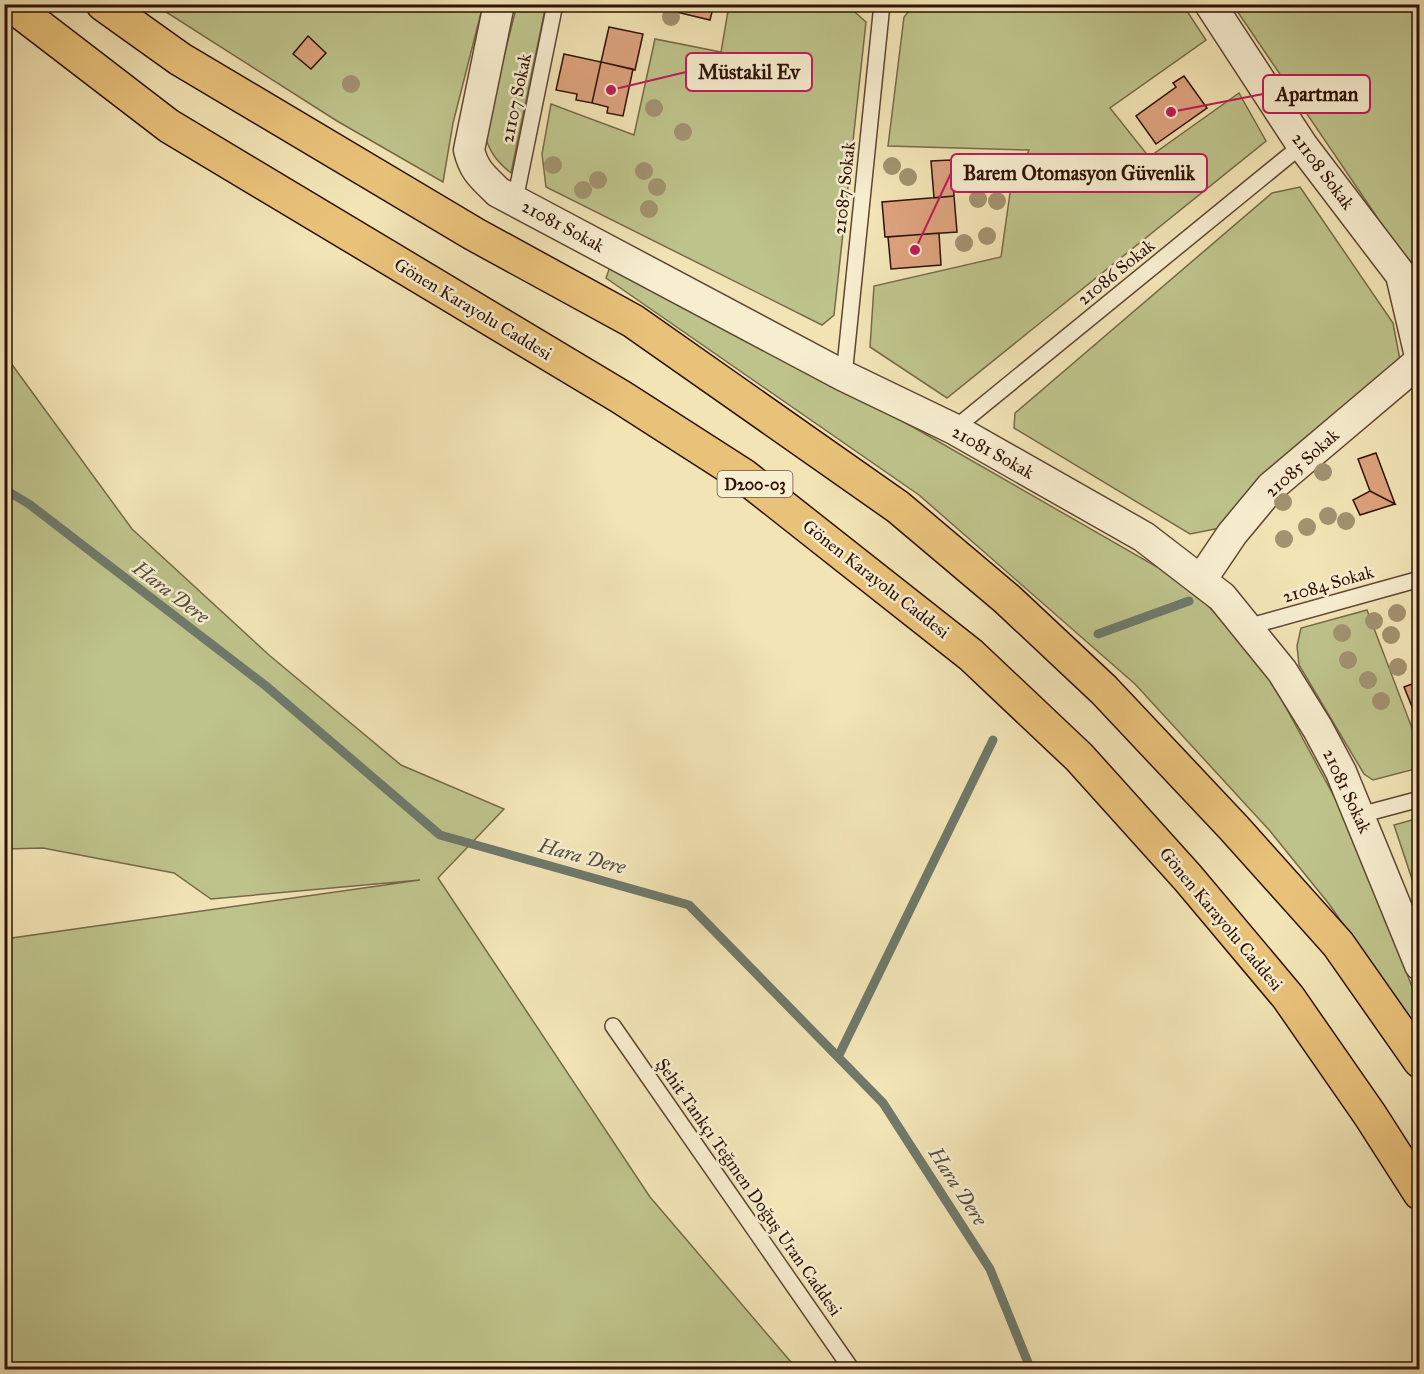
<svg xmlns="http://www.w3.org/2000/svg" width="1424" height="1374" font-family="'IM FELL Great Primer',serif">
  <style>
    .green { fill: #bec38b; stroke: #766a48; stroke-width: 1.5 }
    .lines { fill: none; stroke-linecap: round; stroke-linejoin: round }
    .stream { stroke: #6f796b; stroke-width: 9 }
    .building { fill: #dda37e; stroke: #2e1106; stroke-width: 1.5 }
    .service-casing { stroke: #5f4632; stroke-width: 18 }
    .minor-casing { stroke: #5f4632; stroke-width: 33 }
    .trunk-casing { stroke: #2e1106; stroke-width: 36 }
    .service { stroke: #f7edcf; stroke-width: 15 }
    .minor { stroke: #f7edcf; stroke-width: 30 }
    .trunk { stroke: #e9c27a; stroke-width: 33 }
    .tree { fill: #a2926f }
    .labels { text-anchor: middle; dominant-baseline: central; stroke-width: 5; stroke-linejoin: round; paint-order: stroke }
    .shield { fill: #f7edcf; stroke: #6a5342; stroke-width: 1.5 }
    .shield-label { font-size: 16px; font-weight: bold; fill: #2e1106 }
    .street-label { font-size: 18px; fill: #2e1106; stroke: #f7edcf }
    .water-label { font-size: 20px; font-style: italic; fill: #544e41; stroke: #f7edcf }
    .leader { fill: none; stroke: #c2185b; stroke-width: 2 }
    .callout-dot { fill: #c2185b; stroke: #f7edcf; stroke-width: 2 }
    .callout { fill: #f7edcf; stroke: #c2185b; stroke-width: 2 }
    .callout-label { font-size: 20px; text-anchor: middle; font-weight: bold; fill: #2e1106 }
  </style>
  <rect width="100%" height="100%" fill="#f2e4b5"/>
  <filter id="stains"><feTurbulence type="fractalNoise" baseFrequency=".00333" numOctaves="4"/><feColorMatrix values="0 0 0 0 .2 0 0 0 0 .09 0 0 0 0 .02 0 0 0 .5 -.17"/></filter>
  <radialGradient id="worn" r=".72"><stop offset=".6" stop-color="#630" stop-opacity="0"/><stop offset="1" stop-color="#630" stop-opacity=".3"/></radialGradient>
  <path class="green" d="M915,4L1183,5L1206,40L1110,108L1149,157L1239,93L1266,141L947,398L870,347L874,286L1001,257L1010,193L1029,150L888,146L904,17Z
    M155,5H483L453,123L443,182L337,121Z
    M517,5H546L511,173C496,161 490,152 484,134Z
    M729,5H847L866,22L834,315L822,325L546,187L542,154L551,104L634,135L655,39L721,52Z
    M1233,5H1419V270L1398,248Z
    M1300,187L1393,323L1400,360L1220,528L1190,534L1014,428L1015,413L1272,193Z
    M611,264L913,427L1185,583L1230,628L1268,674L1351,828L1419,1005V1032L1329,904L1270,831L1135,684L919,495L606,278Z
    M5,355L132,529L269,655L401,765L504,809L438,878L650,1197L797,1369H5V939L420,880L211,899L174,873L43,848L5,849Z
    M1367,610L1420,749L1419,768L1373,780L1364,774L1299,665L1297,646L1301,628Z
    M1419,818H1420L1419,900L1394,825Z"/>
  <g class="lines">
    <path class="stream" d="M4,489L29,504L266,686L440,835L689,905L883,1103L990,1269L1031,1370
      M1098,634L1189,601
      M838,1057L993,740"/>
  </g>
  <path class="building" d="M673,4H714L710,20L672,11Z
    M609,27L643,34L635,70L601,62Z
    M308,36L326,53L311,69L293,54Z
    M564,54L601,62L592,103L576,100L577,94L556,90Z
    M601,62L633,69L623,116L607,113L608,107L592,103Z
    M1184,76L1207,108L1156,144L1136,116L1176,87L1173,83Z
    M951,160L954,196L934,198L931,161Z
    M954,196L957,232L885,237L882,202Z
    M939,233L941,265L891,269L888,237Z
    M1376,453L1395,504L1370,491L1358,459Z
    M1370,491L1395,504L1360,515L1353,500Z
    M1412,684L1420,702V712L1415,714L1404,687Z"/>
  <g class="lines">
    <defs>
      <path id="service" d="M515,200L555,4
        M844,376L882,4
        M954,429L1302,145
        M1247,627L1420,579
        M1360,815L1420,799
        M613,1026L852,1370"/>
      <path id="minor" d="M499,4L469,150C474,171 483,177 498,192L844,376L954,429L1144,537L1222,597L1282,671L1318,729L1341,772L1420,965
        M1210,4L1302,145L1401,275L1420,296
        M1401,275L1420,356
        M1201,580L1232,534L1271,487L1420,361"/>
      <path id="trunk" d="M10,4L169,126L621,397L744,476L971,655L1079,757L1188,878L1288,997L1370,1115L1420,1193
        M103,4L180,59L474,234L633,321L898,507L1007,599L1104,690L1234,828L1338,944L1420,1061"/>
    </defs>
    <use href="#service" class="service-casing"/>
    <use href="#minor" class="minor-casing"/>
    <use href="#trunk" class="trunk-casing"/>
    <use href="#service" class="service"/>
    <use href="#minor" class="minor"/>
    <use href="#trunk" class="trunk"/>
  </g>
  <g class="tree">
    <circle cx="671" cy="17" r="9"/>
    <circle cx="351" cy="84" r="9"/>
    <circle cx="654" cy="108" r="9"/>
    <circle cx="683" cy="132" r="9"/>
    <circle cx="553" cy="165" r="9"/>
    <circle cx="892" cy="166" r="9"/>
    <circle cx="644" cy="171" r="9"/>
    <circle cx="908" cy="177" r="9"/>
    <circle cx="598" cy="180" r="9"/>
    <circle cx="657" cy="187" r="9"/>
    <circle cx="583" cy="190" r="9"/>
    <circle cx="978" cy="199" r="9"/>
    <circle cx="997" cy="201" r="9"/>
    <circle cx="649" cy="209" r="9"/>
    <circle cx="987" cy="236" r="9"/>
    <circle cx="964" cy="243" r="9"/>
    <circle cx="1323" cy="472" r="9"/>
    <circle cx="1283" cy="502" r="9"/>
    <circle cx="1328" cy="516" r="9"/>
    <circle cx="1346" cy="521" r="9"/>
    <circle cx="1307" cy="527" r="9"/>
    <circle cx="1284" cy="539" r="9"/>
    <circle cx="1397" cy="613" r="9"/>
    <circle cx="1374" cy="621" r="9"/>
    <circle cx="1342" cy="633" r="9"/>
    <circle cx="1391" cy="635" r="9"/>
    <circle cx="1348" cy="660" r="9"/>
    <circle cx="1398" cy="667" r="9"/>
    <circle cx="1368" cy="680" r="9"/>
    <circle cx="1381" cy="701" r="9"/>
  </g>
  <g class="labels">
    <rect class="shield" x="717.5" y="471" width="75" height="26" rx="4.5"/>
    <g class="shield-label">
      <text x="755" y="484">D200-03</text>
    </g>
    <g class="street-label">
      <text transform="translate(516 98) rotate(-78)">21107 Sokak</text>
      <text transform="translate(1323 171) rotate(53)">21108 Sokak</text>
      <text transform="translate(844 188) rotate(-84)">21087 Sokak</text>
      <text transform="translate(563 226) rotate(28)">21081 Sokak</text>
      <text transform="translate(1116 272) rotate(-39)">21086 Sokak</text>
      <text transform="translate(473 309) rotate(31)">Gönen Karayolu Caddesi</text>
      <text transform="translate(993 452) rotate(29)">21081 Sokak</text>
      <text transform="translate(1302 463) rotate(-42)">21085 Sokak</text>
      <text transform="translate(876 579) rotate(38)">Gönen Karayolu Caddesi</text>
      <text transform="translate(1328 584) rotate(-16)">21084 Sokak</text>
      <text transform="translate(1347 791) rotate(65)">21081 Sokak</text>
      <text transform="translate(1221 919) rotate(50)">Gönen Karayolu Caddesi</text>
      <text transform="translate(749 1187) rotate(55)">Şehit Tankçı Teğmen Doğuş Uran Caddesi</text>
    </g>
    <g class="water-label">
      <text transform="translate(171 592) rotate(37)">Hara Dere</text>
      <text transform="translate(582 856) rotate(15)">Hara Dere</text>
      <text transform="translate(958 1186) rotate(57)">Hara Dere</text>
    </g>
  </g>
  <path class="leader" d="M611 90L686 72M1171 112L1263 94M915 250L951 173"/>
  <g class="callout-dot">
    <circle cx="611" cy="90" r="6"/>
    <circle cx="1171" cy="112" r="6"/>
    <circle cx="915" cy="250" r="6"/>
  </g>
  <g class="callout">
    <rect x="686" y="53" width="126" height="38" rx="6"/>
    <rect x="1263" y="75" width="107" height="38" rx="6"/>
    <rect x="951" y="154" width="256" height="38" rx="6"/>
  </g>
  <g class="callout-label">
    <text x="749" y="79">Müstakil Ev</text>
    <text x="1317" y="101">Apartman</text>
    <text x="1079" y="180">Barem Otomasyon Güvenlik</text>
  </g>
  <rect width="1424" height="1374" fill="none" stroke="#f2e4b5" stroke-width="24"/>
  <rect x="6" y="6" width="1412" height="1362" fill="none" stroke="#2e1106" stroke-width="3"/>
  <rect x="12" y="12" width="1400" height="1350" fill="none" stroke="#2e1106" stroke-width="1.5"/>
  <rect width="100%" height="100%" filter="url(#stains)"/>
  <rect width="100%" height="100%" fill="url(#worn)"/>
</svg>
